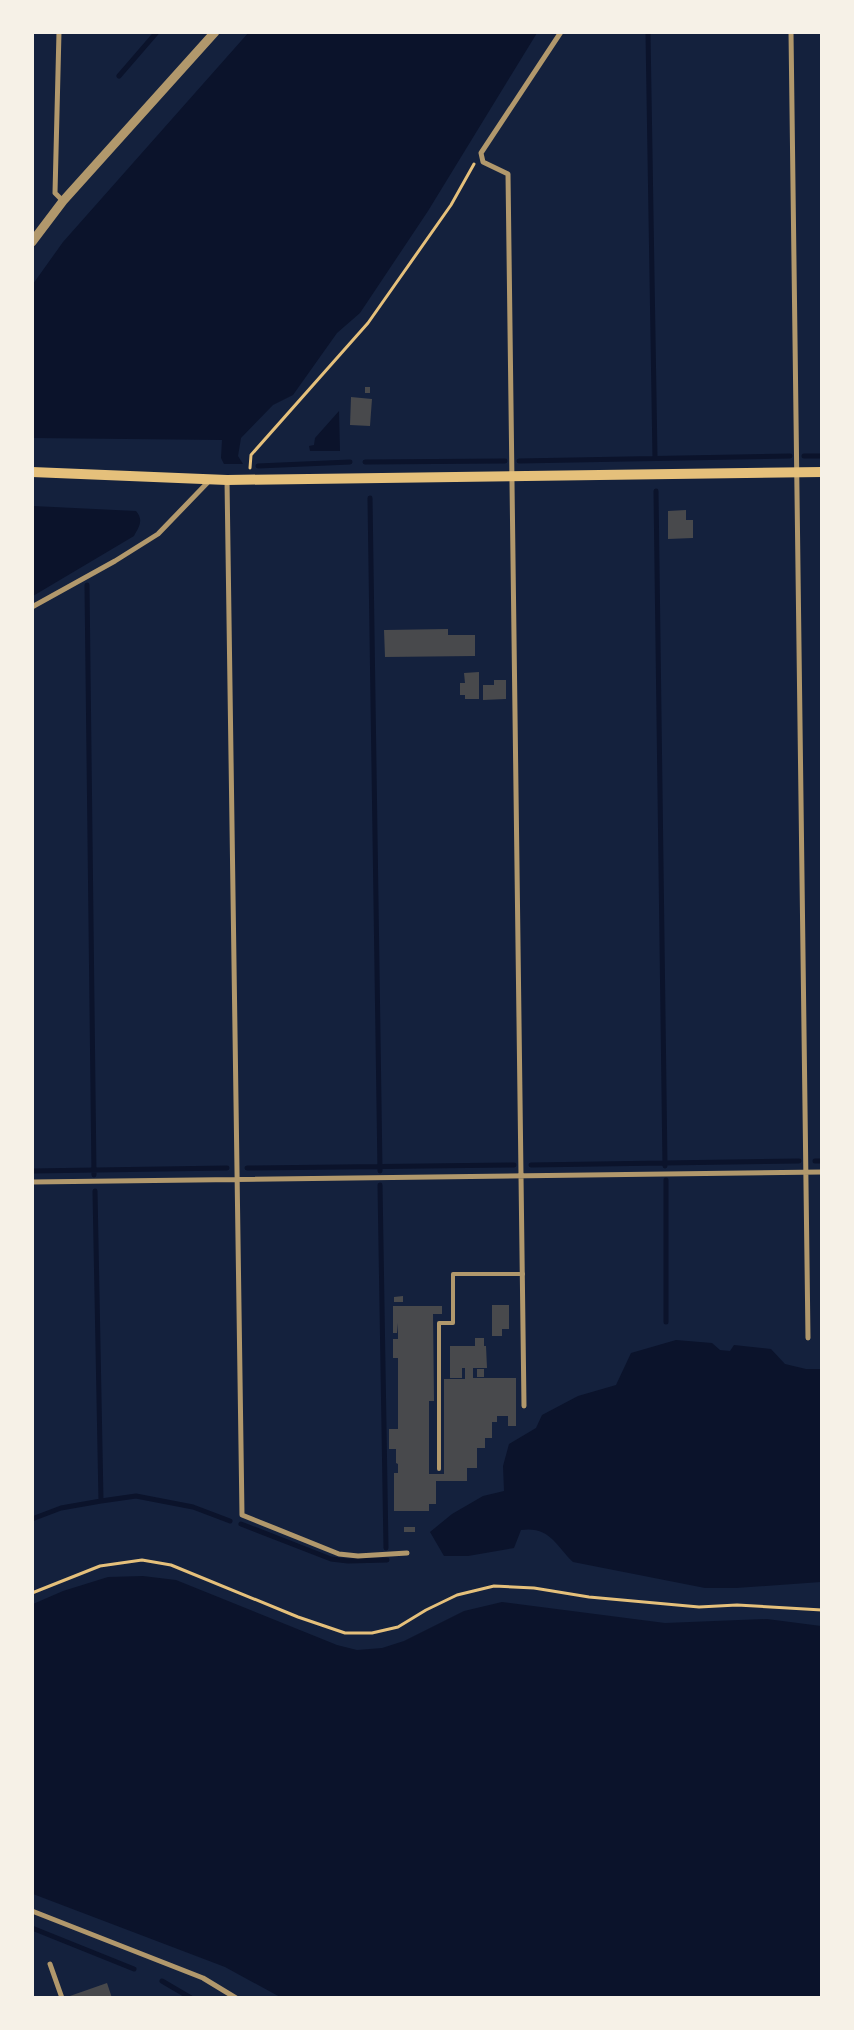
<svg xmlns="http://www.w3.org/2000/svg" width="854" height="2030" font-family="Montserrat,sans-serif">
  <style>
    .water { fill: #0b132b }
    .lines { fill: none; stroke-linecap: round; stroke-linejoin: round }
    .stream { stroke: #0b132b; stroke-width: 5 }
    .building { fill: #48494c }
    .path { stroke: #e5c07b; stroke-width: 3 }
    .service { stroke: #b1986c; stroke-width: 4 }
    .minor { stroke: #b1986c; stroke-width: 5 }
    .tertiary { stroke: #b1986c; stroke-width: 9 }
    .secondary { stroke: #e5c07b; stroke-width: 10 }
  </style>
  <rect width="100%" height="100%" fill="#14213d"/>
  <path class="water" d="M249,32L537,33L428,211L360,313L337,333L293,395L273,405L241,438L238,456L243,464H224L221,458L222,440L33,438V284L63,242Z
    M339,411L340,451H310L309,446L314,445L315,438Z
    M33,506L136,511C144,520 139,527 134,536L33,596Z
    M676,1340L712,1343L720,1350L730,1351L734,1345L771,1349L785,1364L806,1369H821V1582L736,1588H705L573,1562C556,1546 550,1526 521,1530L514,1548L468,1556H444L430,1532L452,1514L483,1496L504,1491L503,1466L509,1444L536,1428L542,1415L578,1396L616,1385L631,1353Z
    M143,1576L176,1580L337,1645L357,1650L382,1648L404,1641L464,1611L502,1602L665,1623L767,1619L821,1626V1997H280L225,1967L33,1894V1604L63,1591L108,1577Z"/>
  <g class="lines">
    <path class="stream" d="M648,33L655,458
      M119,76L157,32
      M804,456H822
      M519,461L790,456
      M365,462L505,461
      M258,466L350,462
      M656,491L665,1166
      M370,498L380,1171
      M87,585L94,1175
      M815,1161H822
      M531,1165L799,1161
      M247,1168L514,1165
      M32,1171L227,1168
      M666,1180V1322
      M380,1185L386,1548
      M101,1501L136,1496L193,1507L230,1521
      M32,1519L61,1508L101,1501L95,1191
      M241,1524L331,1559L348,1561L387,1560
      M32,1928L134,1969
      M162,1981L191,1998"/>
  </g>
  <path class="building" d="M365,387H370V393H365Z
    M351,397L372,399L370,426L350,425Z
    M686,510V520H693V538L668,539V511Z
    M448,629V635H475V656L385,657L384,630Z
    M479,672V699H465V695H460V683H465L464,673Z
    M494,680H506V699L483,700V685H494Z
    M403,1296V1302H394V1297Z
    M492,1305H509V1329H502V1336H492Z
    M393,1306H442V1314H433L434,1401H429V1474H444V1379H465V1368H462V1378H450V1346H475V1338H484V1346H486L487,1368H473V1378H516V1426H508V1416H497V1422H492V1438H485V1448H477V1468H467V1481H436V1504H429V1511H394V1473H398V1464L396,1463V1449H389V1429H398V1358H393V1339H398V1323L397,1333H393Z
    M477,1369H484V1377H477Z
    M404,1527H415V1532H404Z
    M107,1983L112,1998H67V1997Z"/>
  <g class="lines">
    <path class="path" d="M250,468L251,455L368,323L451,205L474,164
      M32,1593L100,1566L142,1560L171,1565L298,1617L345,1633H372L398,1627L426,1610L457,1595L494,1586L534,1588L589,1597L699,1607L737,1605L822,1610"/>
    <path class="service" d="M439,1469V1323H453V1274H523"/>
    <path class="minor" d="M59,32L55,193L63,201
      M791,32L808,1338
      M227,480L242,1515L339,1554L358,1556L407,1553
      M32,607L115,561L158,534L211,479
      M32,1182L822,1172
      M524,1406L508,174L483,162L481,153L561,32
      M32,1911L203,1978L236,1998
      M50,1964L62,1998"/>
    <path class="tertiary" d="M32,242L63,201L215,32"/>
    <path class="secondary" d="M32,472L227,480L822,472"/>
  </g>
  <rect width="854" height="2030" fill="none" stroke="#f6f1e7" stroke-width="68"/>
</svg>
